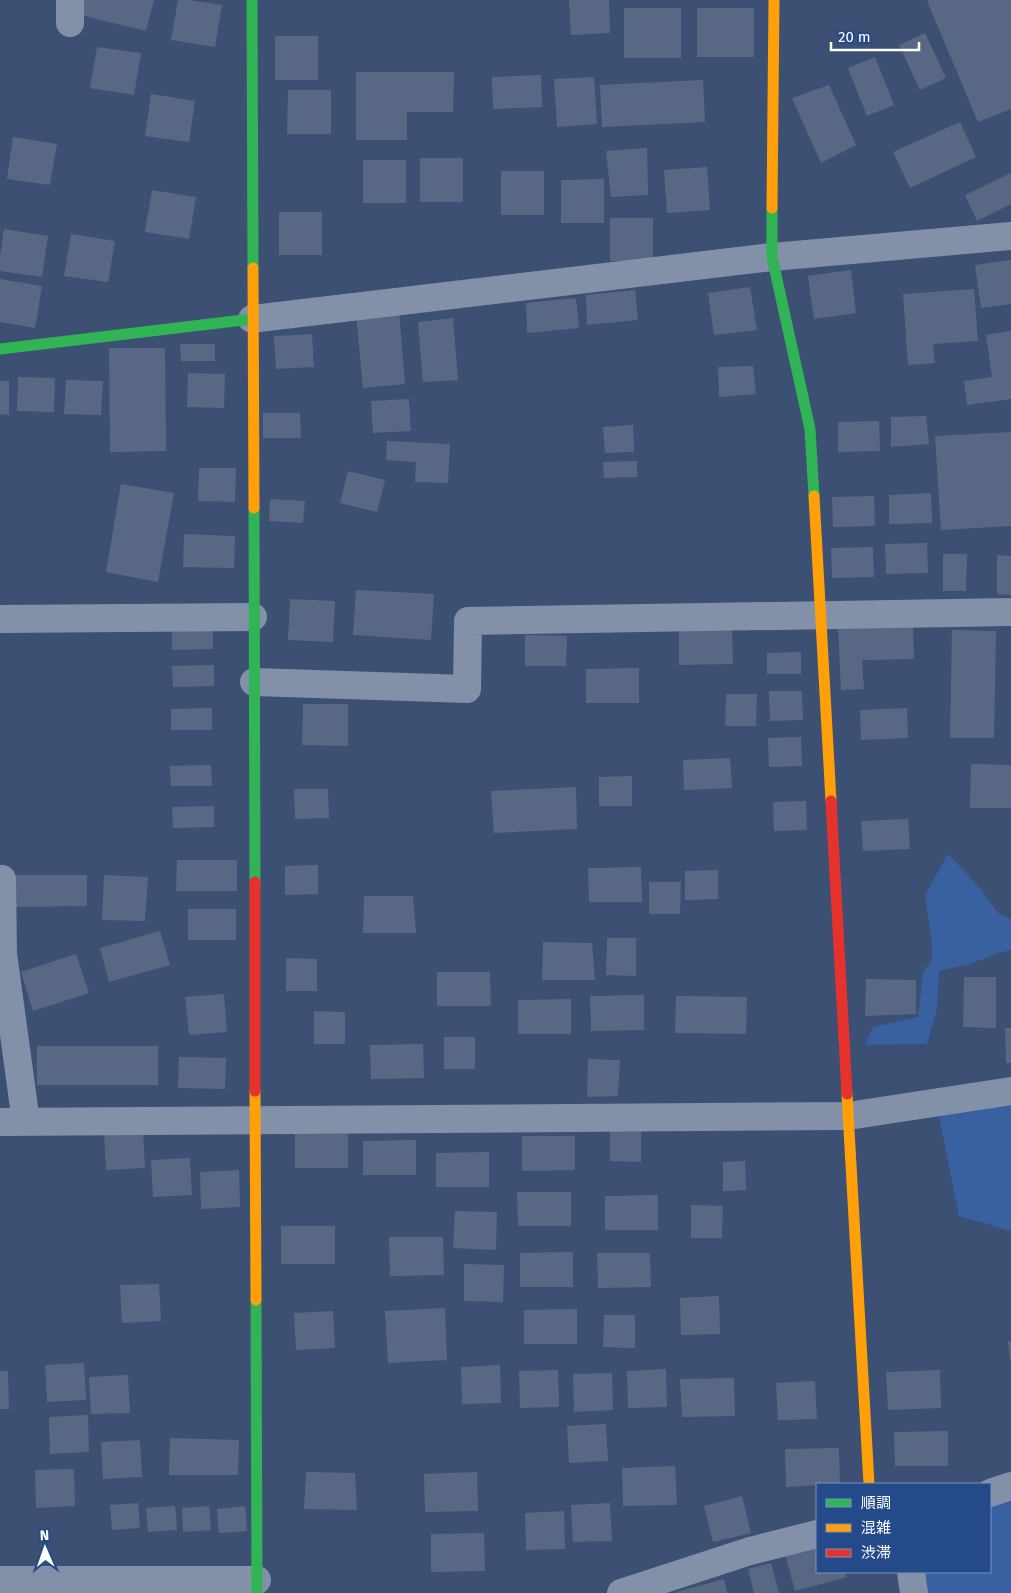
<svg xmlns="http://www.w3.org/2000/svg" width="1011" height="1593" font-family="'Fira Sans','Noto Sans JP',sans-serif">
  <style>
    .green { fill: #3960a0 }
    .building { fill: #586884 }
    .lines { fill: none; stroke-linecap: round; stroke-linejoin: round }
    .street { stroke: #8391a8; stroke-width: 28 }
    .fast { stroke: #30b455; stroke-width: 11 }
    .slow { stroke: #ff9f0a; stroke-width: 11 }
    .jam { stroke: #e5322d; stroke-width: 11 }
  </style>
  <rect width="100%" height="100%" fill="#3c5073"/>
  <path class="green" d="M948,854L980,888L999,914L1011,919V950L998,953L970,964L939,971L937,1009L927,1044L865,1045L873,1027L918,1017L923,973L932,960V945L925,895Z
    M1011,1095V1231L959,1216L936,1102Z
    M1011,1497V1593H919L916,1572H990V1503Z"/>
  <path class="building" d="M79,0H154L146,31L76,14Z
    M178,0H189L222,5L215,47L171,40Z
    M569,0H609L610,33L571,35Z
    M928,0H1011V109L978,122L927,1Z
    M624,8H681V58H624Z
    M697,8H754V57H697Z
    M925,33L946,78L920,90L899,45Z
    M275,36H318V80H275Z
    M97,47L141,53L134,95L90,88Z
    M875,57L894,105L867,116L848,68Z
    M356,72H454L453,112H407V140H356Z
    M541,75L542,107L493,109L492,77Z
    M594,77L597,124L557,127L554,79Z
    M703,80L705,122L602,127L600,85Z
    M829,85L856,145L821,163L792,98Z
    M288,90H331V134H287Z
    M151,94L195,101L189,142L145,136Z
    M960,122L976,157L910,188L893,152Z
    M13,137L57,144L50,185L7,179Z
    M647,148L648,195L611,197L606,151Z
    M420,158H463V202H420Z
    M363,160H406V203H363Z
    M707,167L710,210L667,213L664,170Z
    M501,171H544V215H501Z
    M1011,173V204L977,221L965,195Z
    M604,179V223H561V180Z
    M152,190L196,197L189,239L145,232Z
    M279,212H322V255H279Z
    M610,218H653V261H610Z
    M4,229L48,236L42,277L0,271V257Z
    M71,234L115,241L108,282L64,276Z
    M1011,260V304L981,308L975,265Z
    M851,270L856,313L814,319L808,276Z
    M0,279L42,286L35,328L0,322Z
    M750,287L757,330L714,335L708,293Z
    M974,289L978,341L933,344L935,363L908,365L903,294Z
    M635,290L638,320L587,325L586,295Z
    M576,298L579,328L527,333L526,303Z
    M399,310L405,384L363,388L356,314Z
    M453,318L458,380L423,382L418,322Z
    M1011,331V399L967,405L964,381L992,377L986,335Z
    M312,334L314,367L276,369L274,336Z
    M180,344H215V361H181Z
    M109,348H165L166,451L110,452Z
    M753,366L756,394L719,397L718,367Z
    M188,373L225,374L224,408L187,407Z
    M18,377L55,378L54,412L17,411Z
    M66,380L103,381L101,415L64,414Z
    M0,381H9V415L0,414Z
    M409,399L411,431L373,433L371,401Z
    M263,413H300L301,438H263Z
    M926,416L929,444L891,447V417Z
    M879,421L880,451L838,452V422Z
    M633,425L634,452L605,453L603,427Z
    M1011,432V526L941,530L935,436Z
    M387,441L450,444L448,483L415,482L416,462L386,460Z
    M637,461V477L604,478L603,462Z
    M199,468H236L235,502L198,501Z
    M348,471L385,480L377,512L340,503Z
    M121,484L174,493L158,582L106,572Z
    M931,493L932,523L889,524V495Z
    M874,496L875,526L833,527L832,497Z
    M270,499L305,501L303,523L269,521Z
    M184,534L235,536L234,568L183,567Z
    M927,543L928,573L886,574L885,544Z
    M873,547L874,577L832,578L831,548Z
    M943,554H967L966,591H943Z
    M997,555L1011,556V595L997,594Z
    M356,590L434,594L431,640L353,635Z
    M290,599L335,601L333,642L288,640Z
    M913,624L914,659L862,660L864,689L841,690L838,627Z
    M213,628V649L172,650V629Z
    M732,630L733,664L679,665V631Z
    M952,630L996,631L994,738H950Z
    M525,635L567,636L566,666H525Z
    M801,652V674H767V653Z
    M214,665V686L173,687L172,666Z
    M639,668V703H586V669Z
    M769,691H802L803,720L770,721Z
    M726,694H757L756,726H725Z
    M303,704H348V746L302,745Z
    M212,708V730H171V709Z
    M907,708L908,738L861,740L860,710Z
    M801,737L802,766L769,767L768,738Z
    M730,758L732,788L684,790L683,760Z
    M971,764L1011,765V808H970Z
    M211,765L212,786H171L170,766Z
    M632,776V806H599V777Z
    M576,787L577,829L494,833L491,791Z
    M294,789H328L329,818L295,819Z
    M806,801L807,830L774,831L773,802Z
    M214,806V827L173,828L172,807Z
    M908,819L910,849L863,851L861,821Z
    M177,860H237V891H176Z
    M318,865V894L285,895V866Z
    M641,867L642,902H589L588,868Z
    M718,870V899L685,900V871Z
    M14,875H87V906L14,907Z
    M104,875L148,877L145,921L102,920Z
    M649,882H681L680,914H649Z
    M364,896H413L416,933H363Z
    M188,909H236V940H188Z
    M160,931L170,965L109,982L100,948Z
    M607,938H636V976L606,975Z
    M543,942L592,943L595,980H542Z
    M76,954L89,993L33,1011L21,972Z
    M286,958L317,959V991H286Z
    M437,972H490L491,1006H437Z
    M964,977H996V1028L963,1027Z
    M866,979L916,980V1014L865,1016Z
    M224,994L227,1032L189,1035L185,997Z
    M644,995V1030L591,1031L590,996Z
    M676,996L747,997L746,1034L675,1033Z
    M571,999V1034H518V1000Z
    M314,1011L345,1012V1044H314Z
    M1005,1028H1011V1063H1006Z
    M444,1037H475V1069H444Z
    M423,1044L424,1078L371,1079L370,1045Z
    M37,1046H158V1085H37Z
    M179,1057L226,1058L225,1089L178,1088Z
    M588,1059L620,1060L618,1096L587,1097Z
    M610,1129H641V1162L610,1161Z
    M143,1131L145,1168L106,1170L104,1133Z
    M295,1134H348V1168H295Z
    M522,1136H575V1170L522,1171Z
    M416,1140V1175H363V1141Z
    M489,1152V1187H436V1153Z
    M190,1158L192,1195L153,1197L151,1160Z
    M745,1161L746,1190L723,1191V1162Z
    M239,1170L240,1207L201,1209L200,1172Z
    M517,1192H571V1226H518Z
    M658,1195V1230H605V1196Z
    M691,1205L723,1206L722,1238H691Z
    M455,1211L497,1212L496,1250L453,1248Z
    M281,1226H335V1264H281Z
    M389,1237H443L444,1275L390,1276Z
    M573,1252V1287H520V1253Z
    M597,1253H650L651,1287L598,1288Z
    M464,1264L504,1265L503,1302L464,1301Z
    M159,1284L161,1321L122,1323L120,1285Z
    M719,1296L720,1334L681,1335L680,1298Z
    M445,1308L447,1360L388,1363L385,1311Z
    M577,1309V1344H524V1310Z
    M333,1311L335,1348L296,1350L294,1313Z
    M604,1315H635V1348L603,1347Z
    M1008,1341H1011V1361H1010Z
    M84,1363L86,1400L47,1402L45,1365Z
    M500,1365L501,1403L462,1404L461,1367Z
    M666,1369L667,1407L628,1408L627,1371Z
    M558,1370L559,1407L520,1408L519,1371Z
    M940,1370L941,1408L888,1410L886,1372Z
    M0,1371H8L9,1409H0Z
    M612,1373L613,1410L574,1412L573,1374Z
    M128,1375L130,1413L91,1414L89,1377Z
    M734,1378L735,1416L682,1417L680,1379Z
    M815,1381L817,1419L778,1420L776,1383Z
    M88,1415L89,1452L50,1454L49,1417Z
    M606,1424L608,1461L569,1463L567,1426Z
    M948,1431V1466H895L894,1432Z
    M170,1438L239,1440L238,1475H169Z
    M140,1440L142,1477L103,1479L101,1442Z
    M839,1448L840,1484L786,1487L785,1449Z
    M675,1466L677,1505L623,1506L622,1468Z
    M74,1469L75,1506L36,1508L35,1470Z
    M306,1472L355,1473L357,1510L304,1509Z
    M477,1472L478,1511L425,1512L424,1474Z
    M742,1496L751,1533L713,1542L704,1506Z
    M138,1503L140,1528L112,1530L110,1505Z
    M610,1503L612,1541L573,1542L571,1505Z
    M175,1506L177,1530L148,1532L146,1508Z
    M209,1506L211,1530L183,1532L182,1508Z
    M245,1506L247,1531L219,1533L217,1509Z
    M564,1511L565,1549L526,1550L525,1513Z
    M484,1533L485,1571L431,1572V1534Z
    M817,1545V1572H845L847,1577L795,1591L785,1554Z
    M771,1563L779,1593H754L748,1569Z
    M724,1579L727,1593H676V1592Z"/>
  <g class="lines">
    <path class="street" d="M70,23V0
      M252,319L772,257L1011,236
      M0,619L253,617
      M254,682L467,689L468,621L1011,612
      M2,879L3,954L26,1122
      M0,1122L848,1116L1011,1091
      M990,1493L1011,1486
      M911,1572L914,1593
      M0,1580H257
      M621,1593L750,1551L817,1534"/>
    <path class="fast" d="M252,0L253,268
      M772,208V257L810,429L814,496
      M0,349L252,319
      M254,508L255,882
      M256,1300L257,1593"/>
    <path class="slow" d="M772,208L774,0
      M253,268L254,508
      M814,496L831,801
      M255,1091L256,1300
      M847,1094L869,1484"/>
    <path class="jam" d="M831,801L847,1094
      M255,882V1091"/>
  </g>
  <rect x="816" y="1483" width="175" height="90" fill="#254a8a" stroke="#7c92b9"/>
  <rect x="826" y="1499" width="25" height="8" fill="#30b455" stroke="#7c92b9"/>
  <text x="861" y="1508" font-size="15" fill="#ffffff">順調</text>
  <rect x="826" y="1524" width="25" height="8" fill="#ff9f0a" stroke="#7c92b9"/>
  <text x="861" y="1533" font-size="15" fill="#ffffff">混雑</text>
  <rect x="826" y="1549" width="25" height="8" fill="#e5322d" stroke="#7c92b9"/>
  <text x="861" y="1558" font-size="15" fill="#ffffff">渋滞</text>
  <g transform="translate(45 1548) rotate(358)" stroke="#254a8a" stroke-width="4" paint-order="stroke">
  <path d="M0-4L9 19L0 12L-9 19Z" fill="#ffffff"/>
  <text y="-8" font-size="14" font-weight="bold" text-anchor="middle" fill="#ffffff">N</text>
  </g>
  <path d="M831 42v8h88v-8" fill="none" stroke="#ffffff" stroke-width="2.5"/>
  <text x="838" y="42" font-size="15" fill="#ffffff" stroke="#254a8a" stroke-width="4" paint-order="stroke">20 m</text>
</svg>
